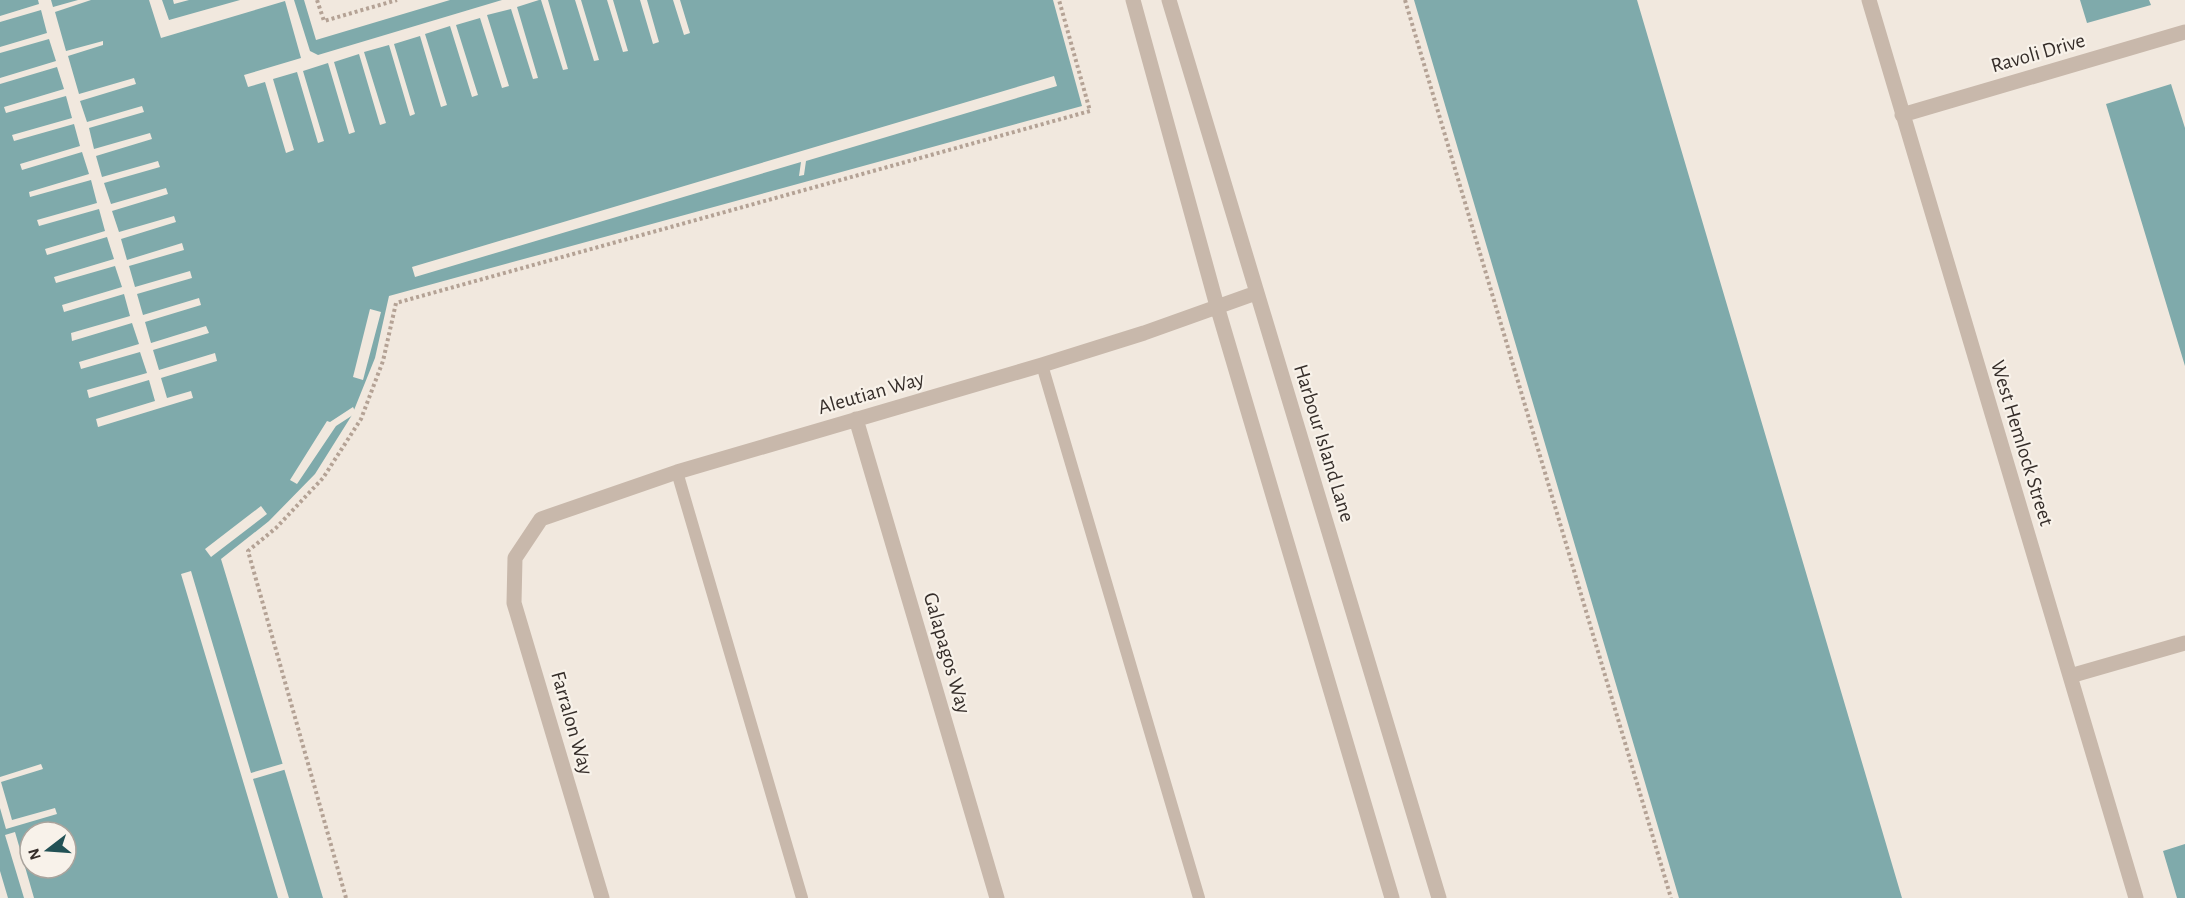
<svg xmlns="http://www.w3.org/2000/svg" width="2185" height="898" font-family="'Alegreya Sans',sans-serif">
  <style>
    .water { fill: #7faaab; fill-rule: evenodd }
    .pier { fill: #f1e8de }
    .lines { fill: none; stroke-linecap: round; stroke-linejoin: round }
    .path { stroke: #b4a295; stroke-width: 4; stroke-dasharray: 3 3; stroke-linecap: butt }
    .lane { stroke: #c8b8ab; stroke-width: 12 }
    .street { stroke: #c8b8ab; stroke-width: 15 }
    .labels { text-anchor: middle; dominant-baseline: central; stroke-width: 4.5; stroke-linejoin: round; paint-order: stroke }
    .street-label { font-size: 21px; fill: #362e2a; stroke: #f8f2ea }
  </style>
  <rect width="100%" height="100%" fill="#f1e8de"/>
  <path class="water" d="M0,0H173L174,4L189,0H304L316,40L450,0H1053L1082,106L389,296L375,358L352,415L315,474L269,521L221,559L323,898H8L0,871ZM30,832H66V868H30Z
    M1414,0H1637L1902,898H1679Z
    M2080,0H2149L2151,5L2087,23Z
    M2171,84L2185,128V366L2106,104Z
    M2185,844V898H2177L2163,851Z"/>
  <path class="pier" d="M38,0H51L53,7L78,0H91L55,12L66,51L103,41V45L68,56L79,94L134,78L136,84L80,101L87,122L142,106L144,112L89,128L94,149L150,133L152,139L96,156L102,177L158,161L160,167L104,183L111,204L166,188L168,194L112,211L119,232L174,216L176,222L121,239L127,260L182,243L184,250L129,266L135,287L190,271L192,278L137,294L143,315L199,298L201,305L145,322L151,343L206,326L209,333L153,350L159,370L215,353L217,361L161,378L167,398L191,391L193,398L98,427L96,419L155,401L149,380L89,398L87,390L147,373L140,352L81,369L79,362L139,344L132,323L72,341L71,333L130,316L124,294L64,312L62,305L122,287L115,266L56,283L54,277L114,259L107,237L47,255L45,249L105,231L99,209L39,226L37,220L97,203L91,180L30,197L29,192L89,174L82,152L22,170L20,164L80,146L74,124L14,141L12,135L72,118L66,96L6,113L4,107L64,89L57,67L0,84V78L56,61L49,39L0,53V47L47,33L41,10L0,22V16L39,4Z
    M149,0H162L169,20L240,0H294L310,51L318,55L502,0H539L517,7L538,78L533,79L511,9L487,15L509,86L502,88L480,18L456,25L478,95L472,97L450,26L425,34L447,105L441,107L420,36L394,44L415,114L410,116L389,45L364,52L386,123L380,125L359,54L334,62L355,132L349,134L328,63L303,71L324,141L318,143L297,72L273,79L294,150L286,153L265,82L248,87L244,75L301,58L285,1L161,38Z
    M541,0H548L568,69L563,70Z
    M575,0H581L599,60L594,61Z
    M607,0H613L628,51L623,52Z
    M640,0H647L659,42L653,44Z
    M673,0H680L690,33L684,35Z
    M1054,76L1057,86L806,161L804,175L799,176L801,162L415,277L412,267Z
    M370,309L381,312L363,380L353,377Z
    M353,407L356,413L336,426L297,484L290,480L327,421L330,422Z
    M261,506L267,514L211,557L205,549Z
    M191,571L251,773L285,763L287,769L253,779L289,898H278L181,574Z
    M41,764L43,769L1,782L12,820L55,808L57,814L6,829L0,808V777Z
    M15,832L34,898H24L5,835Z"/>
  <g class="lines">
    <path class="path" d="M317,0L324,21L397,0
      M1405,0L1671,898
      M346,898L248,551L276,528L323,478L361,419L383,361L396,303L1090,111L1059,0"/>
    <path class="lane" d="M1042,365L1199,898
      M677,472L802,898"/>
    <path class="street" d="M1133,0L1217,306L1392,898
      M1169,0L1439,898
      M1869,0L2136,898
      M1902,115L2185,32
      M856,419L997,898
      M2070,676L2185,643
      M602,898L514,603L515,558L541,519L677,472L1042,365L1144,333L1256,293"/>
  </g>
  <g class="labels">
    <g class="street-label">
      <text transform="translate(2038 53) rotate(-16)">Ravoli Drive</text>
      <text transform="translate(871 393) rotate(-16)">Aleutian Way</text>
      <text transform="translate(1324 443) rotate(73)">Harbour Island Lane</text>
      <text transform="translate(2022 443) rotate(73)">West Hemlock Street</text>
      <text transform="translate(947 653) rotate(74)">Galapagos Way</text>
      <text transform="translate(572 723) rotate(74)">Farralon Way</text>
    </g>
  </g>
  <g transform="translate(48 850) rotate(253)"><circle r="28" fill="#f8f2ea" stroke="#aaa49d" stroke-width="1.5"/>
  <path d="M0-4.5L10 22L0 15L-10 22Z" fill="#225155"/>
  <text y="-9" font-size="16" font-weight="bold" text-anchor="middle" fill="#362e2a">N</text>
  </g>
</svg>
